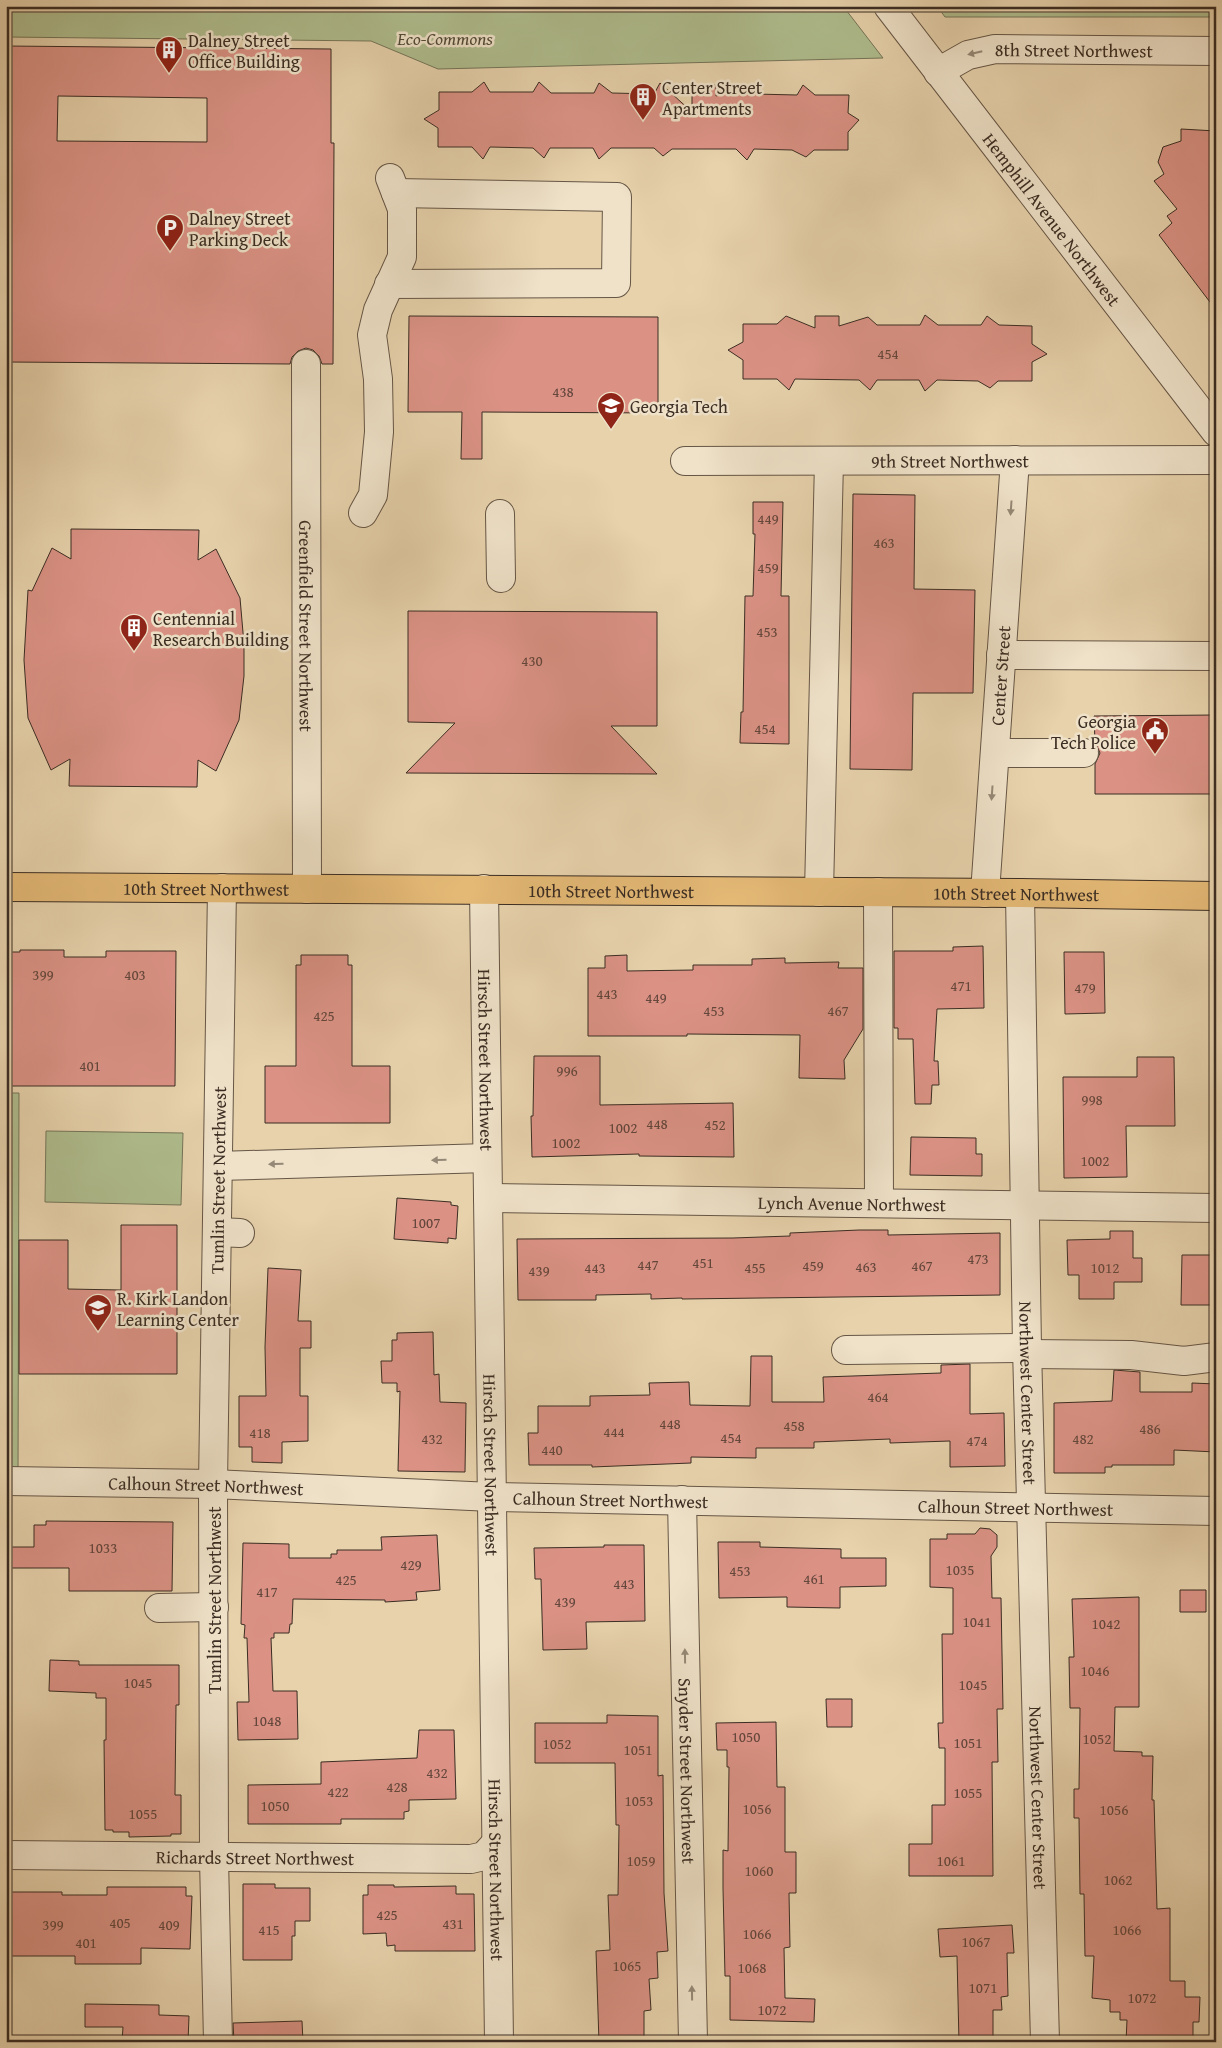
<svg xmlns="http://www.w3.org/2000/svg" width="1222" height="2048" font-family="'Gentium Book Plus',serif">
  <style>
    .green { fill: #afbd8e; stroke: #757558 }
    .building { fill: #db9285; stroke: #3b2d23; fill-rule: evenodd }
    .lines { fill: none; stroke-linecap: round; stroke-linejoin: round }
    .minor-casing { stroke: #665645; stroke-width: 30 }
    .major-casing { stroke: #3b2d23; stroke-width: 30 }
    .minor { stroke: #efe2c9; stroke-width: 28 }
    .major { stroke: #e4b976; stroke-width: 28 }
    .oneway { fill: #958876 }
    .labels { text-anchor: middle; dominant-baseline: central; stroke-width: 5; stroke-linejoin: round; paint-order: stroke }
    .number-label { font-size: 15px; fill: #63463c }
    .park-label { font-size: 18px; font-style: italic; fill: #524a38; stroke: #efe2c9 }
    .poi-label { font-size: 18px; fill: #3b2d23; stroke: #efe2c9; text-anchor: start }
    .street-label { font-size: 18px; fill: #3b2d23; stroke: #efe2c9 }
  </style>
  <rect width="100%" height="100%" fill="#e7d2ac"/>
  <filter id="stains"><feTurbulence type="fractalNoise" baseFrequency=".004" numOctaves="4"/><feColorMatrix values="0 0 0 0 .2 0 0 0 0 .09 0 0 0 0 .02 0 0 0 .5 -.17"/></filter>
  <radialGradient id="worn" r=".72"><stop offset=".6" stop-color="#630" stop-opacity="0"/><stop offset="1" stop-color="#630" stop-opacity=".3"/></radialGradient>
  <path class="green" d="M6,6H843L883,58L438,69L371,41L6,37Z
    M937,6H1216V17H945Z
    M6,1093H19L18,1481H6Z
    M46,1131L183,1133L181,1205L45,1202Z"/>
  <path class="building" d="M6,46L331,49V143H334L333,364H322L319,356L313,350L306,348L298,351L292,357L290,364L6,362ZM58,96L207,98V142L57,141Z
    M484,82L490,92H533L539,82L551,93H594L599,83L612,93L654,94L660,83L692,112V85H716V96L746,87L754,94L797,95L803,85L815,95H849L848,113L859,120L848,132V150H814L806,157L792,150L754,149L747,160L736,149H672L663,156L654,148H611L599,159L593,148H550L544,158L533,148L490,147L483,159L472,147H438V128L424,119L439,110V92H472Z
    M1181,129L1216,131V310L1159,235L1172,223L1167,216L1177,209L1154,181L1164,174L1158,162L1163,147L1181,141Z
    M925,315L938,325H981L987,316L999,325L1032,326V344L1047,354L1032,362V381H998L990,388L978,381L937,380L925,391L919,380H877L870,390L859,380L795,379L789,390L777,379H743V360L728,350L743,342V324H777L786,316L815,328V316H839V326L868,317L877,325H920Z
    M409,316L658,317V413L482,412V459H461L462,412H408Z
    M853,494L915,495L914,589L975,590L973,693H913L912,770L850,769Z
    M753,502H783L781,596H789V744L740,743L741,712H743L745,596H753L755,534H753Z
    M71,529L199,530L198,560L216,549L240,598L244,644V676L239,720L216,771L198,760L197,787L69,786L70,759L51,770L28,718L24,660L28,590L32,591L52,548L71,559Z
    M408,611L657,612V726H611L657,774L406,773L455,723L408,722Z
    M1216,715V794H1095V764L1100,753L1095,742L1094,716Z
    M983,946L984,1008L937,1009L934,1061H938L939,1085H932L931,1104H915L913,1039H898V1028H894V951H953V947Z
    M20,950H64V957H106V951H176L175,1086H6V952H20Z
    M1064,952H1104L1105,1013L1065,1014Z
    M301,955H348V965H352V1066H390V1123H265V1066H296V965H301Z
    M627,955V971L693,970V965H752V959L785,958V963L839,962L838,968H863V1029L844,1060L845,1079L799,1078L800,1035L687,1034V1036H588V968H605V956Z
    M534,1056H600V1105L733,1103L734,1157L639,1156V1154L532,1157L531,1116H533Z
    M1137,1057H1174L1175,1126H1126L1127,1177L1064,1178L1063,1077H1137Z
    M911,1137L976,1138V1154H982V1176L910,1175Z
    M397,1198L451,1202V1205L458,1206L456,1239L448,1238V1243L394,1239Z
    M121,1225H177V1374H19V1240H68V1289L121,1290Z
    M859,1230H888V1235L1000,1233V1295L682,1299V1298L651,1299V1294L596,1295V1300H518L517,1239L733,1238L790,1236V1233Z
    M1110,1231H1133V1258H1142V1282H1114V1299H1079V1275H1068L1067,1240L1110,1239Z
    M1182,1255H1216V1305H1181Z
    M268,1268L301,1270L298,1321H311V1348H300V1396H308V1441L282,1442V1463L252,1462V1447H239V1396H266L265,1347Z
    M433,1332L434,1375L439,1374L440,1402L466,1403L465,1472L398,1471L400,1391L397,1392V1383H382L381,1361H392V1340H397V1333Z
    M751,1356H772V1402H824L823,1377L941,1373V1365L970,1364V1414L1004,1413L1005,1466L950,1467V1441L890,1443V1439L814,1442V1448H756V1458L691,1457V1463L592,1467V1465H529L528,1433H538V1406H590V1396L650,1395L649,1383L689,1382L690,1405L750,1406Z
    M1114,1370L1140,1372V1392H1192V1383L1216,1384V1452L1174,1450V1465H1112V1467H1105V1473H1054V1403L1112,1401Z
    M46,1521L173,1522L172,1591H69V1568H6V1547H34V1525H46Z
    M980,1528L990,1529L997,1535V1547L991,1556L992,1598H1001L1003,1709H997L998,1762H992L993,1876H909V1844H932V1805H945V1748H939L938,1723H943L942,1634H953V1588L930,1587V1539H947V1534H975Z
    M437,1535L440,1590L416,1592L417,1600L385,1602V1600L293,1599L292,1624H290L289,1633H274V1638H271L273,1691H297L298,1739L238,1740L237,1702H249L247,1638H244L245,1625L241,1624L243,1543L289,1544V1558H331V1554H337V1550H382L381,1537Z
    M718,1542H760V1547L841,1549V1558H886V1586L840,1587V1608L787,1607V1597L719,1598Z
    M604,1545H644L645,1621L586,1622L587,1649L543,1650L541,1579H535L534,1548L604,1547Z
    M1180,1590H1206V1612H1180Z
    M1139,1597V1707H1115L1114,1751L1142,1752V1756H1153L1152,1800H1154L1157,1909L1170,1908V1981H1185V1997H1200L1199,2022H1193V2042H1126L1127,2020H1120V2012H1110V2000L1092,1998L1094,1956H1085L1084,1894H1080L1079,1818H1074V1789H1079L1080,1708H1070L1069,1657H1074L1072,1599Z
    M50,1660L79,1661V1665H179V1705H176L175,1795H181V1834H171V1836L129,1837V1832H113V1830H105L104,1740H106V1698H96V1693L49,1691Z
    M826,1699H852V1727H827Z
    M607,1715L658,1716V1776L663,1775L664,1893L668,1951L657,1952L658,1978L649,1979L651,2010L644,2011V2042H599L596,1951L610,1950L608,1895H618L619,1825H616L615,1763H535V1723H607Z
    M776,1722L777,1787H785V1852H796V1893H789L790,1947L784,1948L785,1998L815,1999L814,2022L730,2020V1976H725L723,1888V1850L728,1851L729,1767H727V1750H717L716,1723Z
    M419,1730H454L456,1799L409,1800V1811L404,1812V1819H341V1824H248V1785L321,1784V1762L417,1758Z
    M243,1884H275V1888H310V1921H295V1936H292V1960H243Z
    M368,1885H394V1887L456,1886V1894H474L475,1951H395V1945L387,1946L386,1933L363,1934V1895H368Z
    M107,1887H186V1896H192L190,1949L141,1948V1964H75V1956H6V1892H62V1895H107Z
    M1012,1925L1014,1953H1007L1008,1996L1001,1997L1002,2010H993V2042H959L957,1956L940,1957L938,1929Z
    M85,2004L159,2005V2015L189,2016L188,2042H122L123,2027H85Z
    M302,2021L303,2042H234L233,2023Z"/>
  <g class="lines">
    <defs>
      <g id="minor">
        <path id="s1" d="M888,6L1216,432"/>
        <path id="s2" d="M938,72L968,55L995,49L1216,51"/>
        <path d="M389,284L616,283L617,197L396,193"/>
        <path id="s3" d="M306,364L307,889"/>
        <path id="s4" d="M685,461L1216,460"/>
        <path d="M363,513L373,495L379,432L378,379L372,335L378,310L402,257V209L390,178"/>
        <path d="M500,514L501,578"/>
        <path d="M1001,655L1216,656"/>
        <path d="M995,753H1084"/>
        <path id="s5" d="M484,889L499,2042"/>
        <path d="M819,892L829,461"/>
        <path d="M878,892L879,1203"/>
        <path id="s6" d="M985,893L1015,460"/>
        <path id="s7" d="M1020,893L1027,1348L1045,2042"/>
        <path d="M218,1166L487,1158"/>
        <path id="s8" d="M488,1198L1216,1208"/>
        <path d="M217,1232L240,1233"/>
        <path d="M846,1350L1027,1348"/>
        <path d="M1028,1354L1131,1355L1184,1361L1216,1357"/>
        <path id="s9" d="M6,1481L213,1484L492,1497L1216,1511"/>
        <path id="s10" d="M682,1500L693,2042"/>
        <path d="M159,1608L214,1607"/>
        <path id="s11" d="M6,1855L471,1859L484,1856L496,1843"/>
        <path id="s12" d="M218,2042L214,1858L213,1484L222,888"/>
      </g>
      <g id="major">
        <path id="s13" d="M6,887L1020,893L1216,896"/>
      </g>
    </defs>
    <use href="#minor" class="minor-casing"/>
    <use href="#major" class="major-casing"/>
    <use href="#minor" class="minor"/>
    <use href="#major" class="major"/>
  </g>
  <defs><path id="oneway-solid" d="M-6-.8H1V-3.2L6.5 0L1 3.2V.8H-6Z" transform="scale(1.25)"/></defs>
  <g class="oneway">
    <use href="#oneway-solid" transform="translate(975 53) rotate(167)"/>
    <use href="#oneway-solid" transform="translate(1011 508) rotate(94)"/>
    <use href="#oneway-solid" transform="translate(992 793) rotate(94)"/>
    <use href="#oneway-solid" transform="translate(439 1160) rotate(178)"/>
    <use href="#oneway-solid" transform="translate(276 1164) rotate(178)"/>
    <use href="#oneway-solid" transform="translate(685 1656) rotate(-91)"/>
    <use href="#oneway-solid" transform="translate(692 1993) rotate(-91)"/>
  </g>
  <defs>
    <symbol id="building-pin" viewBox="-11 -11 22 30"><path d="M0 17L-7.5 6A9.5 9.5 0 1 1 7.5 6Z" fill="#8f2418" stroke="#efe2c9"/><path d="M-4-6H4V6H1V3H-1V6H-4ZM-2.5-4.3h1.7v1.8h-1.7ZM.8-4.3h1.7v1.8H.8ZM-2.5-1h1.7V.8h-1.7ZM.8-1h1.7V.8H.8Z" fill="#fff"/></symbol>
    <symbol id="parking-pin" viewBox="-11 -11 22 30"><path d="M0 17L-7.5 6A9.5 9.5 0 1 1 7.5 6Z" fill="#8f2418" stroke="#efe2c9"/><path d="M-3.5-5.5H1a3.5 3.5 0 0 1 0 7H-1V5.5H-3.5ZM-1-3.4V-.6H.8a1.4 1.4 0 0 0 0-2.8Z" fill="#fff"/></symbol>
    <symbol id="university-pin" viewBox="-11 -11 22 30"><path d="M0 17L-7.5 6A9.5 9.5 0 1 1 7.5 6Z" fill="#8f2418" stroke="#efe2c9"/><path d="M0-5L7-2L0 1L-7-2ZM-4 1L0 2.5L4 1V4Q0 6-4 4Z" fill="#fff"/></symbol>
    <symbol id="civic-pin" viewBox="-11 -11 22 30"><path d="M0 17L-7.5 6A9.5 9.5 0 1 1 7.5 6Z" fill="#8f2418" stroke="#efe2c9"/><path d="M-.6-6.5H3V-4.5H.6V-3L4-1V1h2V6H-6V1h2V-1L-.6-3ZM-1.2 2.5V6h2.4V2.5Z" fill="#fff"/></symbol>
    <symbol id="school-pin" viewBox="-11 -11 22 30"><path d="M0 17L-7.5 6A9.5 9.5 0 1 1 7.5 6Z" fill="#8f2418" stroke="#efe2c9"/><path d="M0-5L7-2L0 1L-7-2ZM-4 1L0 2.5L4 1V4Q0 6-4 4Z" fill="#fff"/></symbol>
  </defs>
  <g fill-rule="evenodd">
    <use href="#building-pin" x="153" y="34" width="32" height="43"/>
    <use href="#building-pin" x="627" y="81" width="32" height="43"/>
    <use href="#parking-pin" x="154" y="212" width="32" height="43"/>
    <use href="#university-pin" x="595" y="390" width="32" height="43"/>
    <use href="#building-pin" x="118" y="612" width="32" height="43"/>
    <use href="#civic-pin" x="1139" y="715" width="32" height="43"/>
    <use href="#school-pin" x="82" y="1292" width="32" height="43"/>
  </g>
  <g class="labels">
    <g class="number-label">
      <text x="888" y="353">454</text>
      <text x="563" y="391">438</text>
      <text x="768" y="518">449</text>
      <text x="884" y="542">463</text>
      <text x="768" y="567">459</text>
      <text x="767" y="631">453</text>
      <text x="532" y="660">430</text>
      <text x="765" y="728">454</text>
      <text x="43" y="974">399</text>
      <text x="135" y="974">403</text>
      <text x="961" y="985">471</text>
      <text x="1085" y="987">479</text>
      <text x="607" y="993">443</text>
      <text x="656" y="997">449</text>
      <text x="714" y="1010">453</text>
      <text x="838" y="1010">467</text>
      <text x="324" y="1015">425</text>
      <text x="90" y="1065">401</text>
      <text x="567" y="1070">996</text>
      <text x="1092" y="1099">998</text>
      <text x="657" y="1123">448</text>
      <text x="715" y="1124">452</text>
      <text x="623" y="1127">1002</text>
      <text x="566" y="1142">1002</text>
      <text x="1095" y="1160">1002</text>
      <text x="426" y="1222">1007</text>
      <text x="978" y="1258">473</text>
      <text x="703" y="1262">451</text>
      <text x="648" y="1264">447</text>
      <text x="813" y="1265">459</text>
      <text x="922" y="1265">467</text>
      <text x="866" y="1266">463</text>
      <text x="595" y="1267">443</text>
      <text x="755" y="1267">455</text>
      <text x="1105" y="1267">1012</text>
      <text x="539" y="1270">439</text>
      <text x="878" y="1396">464</text>
      <text x="670" y="1423">448</text>
      <text x="794" y="1425">458</text>
      <text x="1150" y="1428">486</text>
      <text x="614" y="1431">444</text>
      <text x="260" y="1432">418</text>
      <text x="731" y="1437">454</text>
      <text x="432" y="1438">432</text>
      <text x="1083" y="1438">482</text>
      <text x="977" y="1440">474</text>
      <text x="552" y="1449">440</text>
      <text x="103" y="1547">1033</text>
      <text x="411" y="1564">429</text>
      <text x="960" y="1569">1035</text>
      <text x="740" y="1570">453</text>
      <text x="814" y="1578">461</text>
      <text x="346" y="1579">425</text>
      <text x="624" y="1583">443</text>
      <text x="267" y="1591">417</text>
      <text x="565" y="1601">439</text>
      <text x="977" y="1621">1041</text>
      <text x="1106" y="1623">1042</text>
      <text x="1095" y="1670">1046</text>
      <text x="138" y="1682">1045</text>
      <text x="973" y="1684">1045</text>
      <text x="267" y="1720">1048</text>
      <text x="746" y="1736">1050</text>
      <text x="1097" y="1738">1052</text>
      <text x="968" y="1742">1051</text>
      <text x="557" y="1743">1052</text>
      <text x="638" y="1749">1051</text>
      <text x="437" y="1772">432</text>
      <text x="397" y="1786">428</text>
      <text x="338" y="1791">422</text>
      <text x="968" y="1792">1055</text>
      <text x="639" y="1800">1053</text>
      <text x="275" y="1805">1050</text>
      <text x="757" y="1808">1056</text>
      <text x="1114" y="1809">1056</text>
      <text x="143" y="1813">1055</text>
      <text x="641" y="1860">1059</text>
      <text x="951" y="1860">1061</text>
      <text x="759" y="1870">1060</text>
      <text x="1118" y="1879">1062</text>
      <text x="387" y="1914">425</text>
      <text x="120" y="1922">405</text>
      <text x="453" y="1923">431</text>
      <text x="53" y="1924">399</text>
      <text x="169" y="1924">409</text>
      <text x="269" y="1929">415</text>
      <text x="1127" y="1929">1066</text>
      <text x="757" y="1933">1066</text>
      <text x="976" y="1941">1067</text>
      <text x="86" y="1942">401</text>
      <text x="627" y="1965">1065</text>
      <text x="752" y="1967">1068</text>
      <text x="983" y="1987">1071</text>
      <text x="1142" y="1997">1072</text>
      <text x="772" y="2009">1072</text>
    </g>
    <g class="park-label">
      <text x="445" y="38">Eco-Commons</text>
    </g>
    <g class="poi-label">
      <text x="188" y="40">Dalney Street<tspan x="188" dy="21">Office Building</tspan></text>
      <text x="662" y="87">Center Street<tspan x="662" dy="21">Apartments</tspan></text>
      <text x="189" y="218">Dalney Street<tspan x="189" dy="21">Parking Deck</tspan></text>
      <text x="630" y="406">Georgia Tech</text>
      <text x="153" y="618">Centennial<tspan x="153" dy="21">Research Building</tspan></text>
      <text x="1136" y="721" text-anchor="end">Georgia<tspan x="1136" dy="21">Tech Police</tspan></text>
      <text x="117" y="1298">R. Kirk Landon<tspan x="117" dy="21">Learning Center</tspan></text>
    </g>
    <g class="street-label">
      <text stroke="none"><textPath href="#s2" startOffset="141">8th Street Northwest</textPath></text>
      <text stroke="none"><textPath href="#s1" startOffset="269">Hemphill Avenue Northwest</textPath></text>
      <text stroke="none"><textPath href="#s4" startOffset="265">9th Street Northwest</textPath></text>
      <text stroke="none"><textPath href="#s3" startOffset="262">Greenfield Street Northwest</textPath></text>
      <text stroke="none"><textPath href="#s6" startOffset="218">Center Street</textPath></text>
      <text stroke="none"><textPath href="#s13" startOffset="200">10th Street Northwest</textPath></text>
      <text stroke="none"><textPath href="#s13" startOffset="605">10th Street Northwest</textPath></text>
      <text stroke="none"><textPath href="#s13" startOffset="1010">10th Street Northwest</textPath></text>
      <text stroke="none"><textPath href="#s5" startOffset="171">Hirsch Street Northwest</textPath></text>
      <text stroke="none"><textPath href="#s12" startOffset="862">Tumlin Street Northwest</textPath></text>
      <text stroke="none"><textPath href="#s8" startOffset="364">Lynch Avenue Northwest</textPath></text>
      <text stroke="none"><textPath href="#s7" startOffset="500">Northwest Center Street</textPath></text>
      <text stroke="none"><textPath href="#s5" startOffset="576">Hirsch Street Northwest</textPath></text>
      <text stroke="none"><textPath href="#s9" startOffset="200">Calhoun Street Northwest</textPath></text>
      <text stroke="none"><textPath href="#s9" startOffset="605">Calhoun Street Northwest</textPath></text>
      <text stroke="none"><textPath href="#s9" startOffset="1010">Calhoun Street Northwest</textPath></text>
      <text transform="translate(214 1600) rotate(-90)">Tumlin Street Northwest</text>
      <text stroke="none"><textPath href="#s10" startOffset="271">Snyder Street Northwest</textPath></text>
      <text stroke="none"><textPath href="#s7" startOffset="905">Northwest Center Street</textPath></text>
      <text stroke="none"><textPath href="#s11" startOffset="249">Richards Street Northwest</textPath></text>
      <text stroke="none"><textPath href="#s5" startOffset="981">Hirsch Street Northwest</textPath></text>
    </g>
  </g>
  <rect width="1222" height="2048" fill="none" stroke="#e7d2ac" stroke-width="25"/>
  <rect x="8" y="8" width="1207" height="2033" fill="none" stroke="#3b2d23" stroke-width="2.5"/>
  <rect x="12" y="12" width="1197" height="2023" fill="none" stroke="#3b2d23"/>
  <rect width="100%" height="100%" filter="url(#stains)"/>
  <rect width="100%" height="100%" fill="url(#worn)"/>
</svg>
